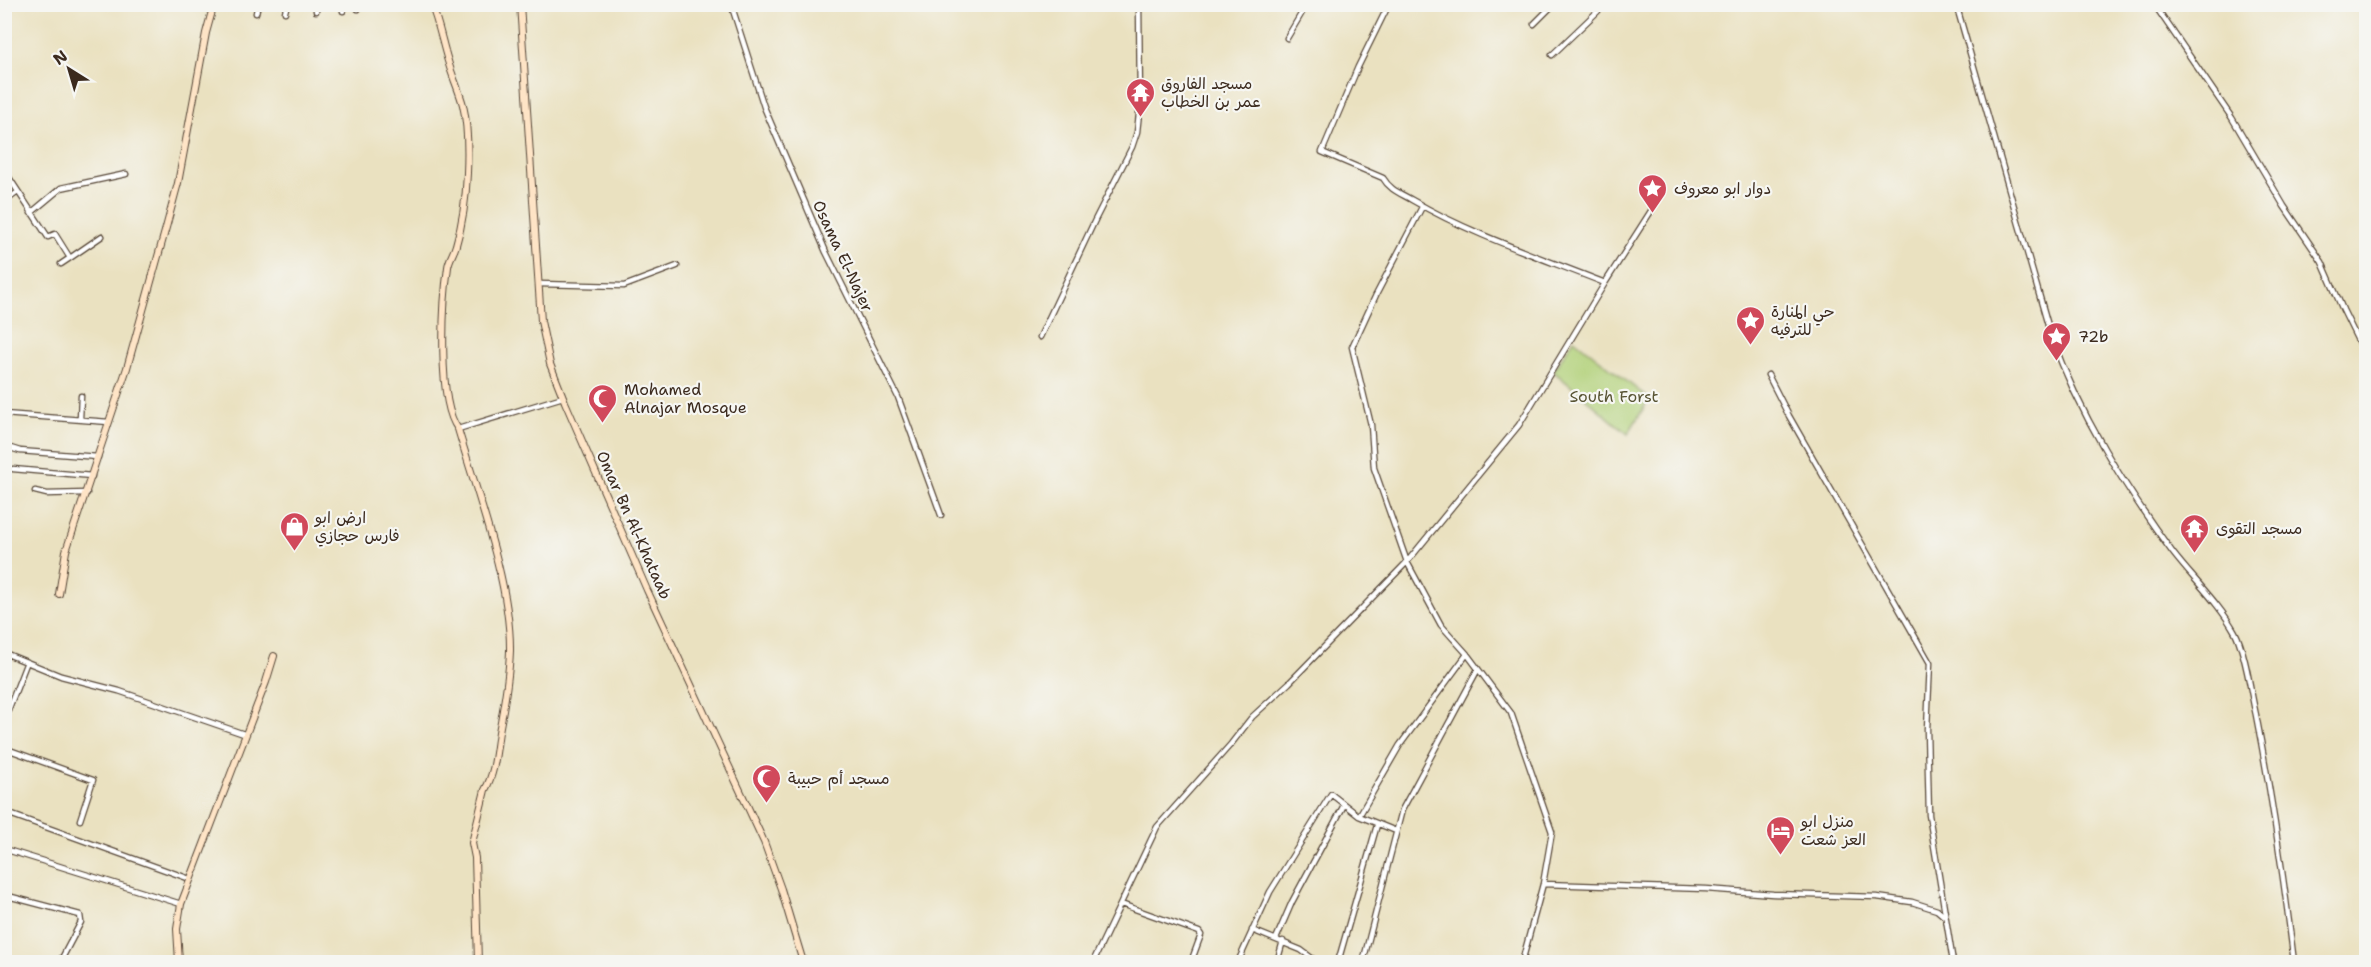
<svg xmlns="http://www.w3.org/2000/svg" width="2371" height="967" font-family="'Shantell Sans','Playpen Sans Arabic',sans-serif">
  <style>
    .green { fill: #b1d078; stroke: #767d4b; stroke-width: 1.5 }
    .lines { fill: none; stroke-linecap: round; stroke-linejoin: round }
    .street-casing { stroke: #554536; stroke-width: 7 }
    .secondary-casing { stroke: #554536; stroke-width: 8 }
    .street { stroke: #fff; stroke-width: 4.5 }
    .secondary { stroke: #fee4c6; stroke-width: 6 }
    .labels { text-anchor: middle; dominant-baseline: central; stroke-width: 4.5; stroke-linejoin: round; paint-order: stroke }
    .poi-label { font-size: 16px; fill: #3b2a1e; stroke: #f6f6f2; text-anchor: start }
    .street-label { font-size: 16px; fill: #3b2a1e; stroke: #f6f6f2 }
    .park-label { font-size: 16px; fill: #585434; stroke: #f6f6f2 }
  </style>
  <rect width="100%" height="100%" fill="#f6f6f2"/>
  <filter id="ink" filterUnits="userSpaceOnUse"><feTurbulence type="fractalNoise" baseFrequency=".0167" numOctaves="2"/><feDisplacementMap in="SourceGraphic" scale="12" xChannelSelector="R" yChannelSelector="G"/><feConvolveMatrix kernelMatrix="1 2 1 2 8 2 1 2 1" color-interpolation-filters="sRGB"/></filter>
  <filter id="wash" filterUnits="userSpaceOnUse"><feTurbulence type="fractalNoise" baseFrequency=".008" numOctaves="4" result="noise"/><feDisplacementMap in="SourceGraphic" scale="24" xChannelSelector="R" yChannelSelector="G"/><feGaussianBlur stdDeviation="1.35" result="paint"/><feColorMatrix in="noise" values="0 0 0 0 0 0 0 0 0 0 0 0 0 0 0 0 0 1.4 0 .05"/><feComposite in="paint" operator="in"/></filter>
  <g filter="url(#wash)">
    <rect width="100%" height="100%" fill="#eae1c0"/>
    <path class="green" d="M1574,339L1649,399L1628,434L1553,371Z"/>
  </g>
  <g filter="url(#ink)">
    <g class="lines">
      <defs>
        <path id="street" d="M731,4L764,107L826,252L898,397L941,515
          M1389,4L1358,67L1322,152L1383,178C1390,190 1400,193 1412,200C1472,235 1540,257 1605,283
          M1956,4L2051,336C2080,415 2123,485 2173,553C2193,579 2219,603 2235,632C2245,650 2251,694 2256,715C2272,797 2284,880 2294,962
          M2154,4L2232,118L2284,206L2322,262L2343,310L2366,357
          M358,9L359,4
          M316,11V4
          M343,11L344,4
          M285,12L287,4
          M256,13L258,4
          M1534,24L1554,4
          M1287,38L1307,4
          M1552,55L1598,11
          M4,170L48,237L55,234L70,258L61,264
          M4,202L18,192
          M1422,207L1376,295L1352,347L1371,425L1374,468L1407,562L1441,625L1467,654L1511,713L1552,832L1543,884L1522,962
          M31,213L61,188L126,174
          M70,258L102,236
          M539,284L624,286L677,266
          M1040,337L1095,220L1132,147L1137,132L1140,104L1139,4
          M1768,375L1789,416L1930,663L1927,729L1929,815L1953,962
          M4,414L109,422
          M80,419L81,396
          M458,429L563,397
          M4,446L20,451L98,457
          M13,469L92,476
          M35,491L47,494L87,493
          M4,661L7,654L61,676L119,691L244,734
          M4,721L26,664
          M4,748L93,780L80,820
          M4,812L190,879
          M1359,816L1400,745L1467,654
          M4,849L181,904
          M1543,884L1706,889L1773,894L1877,897L1912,902L1937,910L1944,916
          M4,895L80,915L81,922L60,962
          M1121,904L1199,932L1201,935L1191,962
          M1252,930L1301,950L1317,962
          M1276,939L1292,902L1344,805
          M1093,962L1157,827L1231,744L1252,717L1289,683L1407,562L1456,502L1519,425L1605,283L1651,211
          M1238,962L1270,892L1331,794L1359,816L1396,831
          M1277,962L1283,941
          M1338,962L1377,825
          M1363,962L1402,810L1478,669"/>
        <path id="secondary" d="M431,4C439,23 442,42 448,61C452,76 459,90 463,105C468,126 468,151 467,173C466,198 463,222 456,245C454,253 449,259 448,267C443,302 437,402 458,429C477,494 511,584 510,651C509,678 504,706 499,732C496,751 495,773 485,790L472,843L475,858L478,962
          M520,4L541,321L550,364L565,402L647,590L764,842L781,889L803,962
          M59,594L66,551L127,368L167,224L178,183L206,33L214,4
          M179,962L177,929L181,904L266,682L274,656"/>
      </defs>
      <use href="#street" class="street-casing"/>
      <use href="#secondary" class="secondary-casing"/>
      <use href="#street" class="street"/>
      <use href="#secondary" class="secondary"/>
    </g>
  </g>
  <defs>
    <symbol id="temple-pin" viewBox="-11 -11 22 30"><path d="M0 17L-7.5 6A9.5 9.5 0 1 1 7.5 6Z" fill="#d1495b" stroke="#f6f6f2"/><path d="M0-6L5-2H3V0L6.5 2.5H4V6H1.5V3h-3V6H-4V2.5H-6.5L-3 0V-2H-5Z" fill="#fff"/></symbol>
    <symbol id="sight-pin" viewBox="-11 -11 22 30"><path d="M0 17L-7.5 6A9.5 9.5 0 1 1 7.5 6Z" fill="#d1495b" stroke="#f6f6f2"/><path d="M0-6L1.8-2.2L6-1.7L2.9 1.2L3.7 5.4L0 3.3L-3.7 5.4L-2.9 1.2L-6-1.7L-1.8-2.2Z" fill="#fff"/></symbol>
    <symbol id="mosque-pin" viewBox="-11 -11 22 30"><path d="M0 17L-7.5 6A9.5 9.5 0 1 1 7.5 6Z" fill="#d1495b" stroke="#f6f6f2"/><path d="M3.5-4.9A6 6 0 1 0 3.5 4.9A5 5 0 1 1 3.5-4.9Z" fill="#fff"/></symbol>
    <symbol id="shop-pin" viewBox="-11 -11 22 30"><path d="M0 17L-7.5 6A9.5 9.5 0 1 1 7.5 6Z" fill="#d1495b" stroke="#f6f6f2"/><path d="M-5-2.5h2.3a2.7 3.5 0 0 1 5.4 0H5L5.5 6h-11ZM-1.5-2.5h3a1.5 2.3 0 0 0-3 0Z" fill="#fff"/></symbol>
    <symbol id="hotel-pin" viewBox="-11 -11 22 30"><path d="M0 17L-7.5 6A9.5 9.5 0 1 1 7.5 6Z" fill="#d1495b" stroke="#f6f6f2"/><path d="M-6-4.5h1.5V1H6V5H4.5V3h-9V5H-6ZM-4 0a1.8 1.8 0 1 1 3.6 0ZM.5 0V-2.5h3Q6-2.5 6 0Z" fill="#fff"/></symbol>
  </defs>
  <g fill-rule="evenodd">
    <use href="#temple-pin" x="1124" y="76" width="33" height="45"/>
    <use href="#sight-pin" x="1636" y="172" width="33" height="45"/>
    <use href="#sight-pin" x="1734" y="304" width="33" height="45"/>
    <use href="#sight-pin" x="2040" y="320" width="33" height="45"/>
    <use href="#mosque-pin" x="586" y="382" width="33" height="45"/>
    <use href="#shop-pin" x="278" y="510" width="33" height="45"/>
    <use href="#temple-pin" x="2178" y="512" width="33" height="45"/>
    <use href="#mosque-pin" x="750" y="762" width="33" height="45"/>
    <use href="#hotel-pin" x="1764" y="814" width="33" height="45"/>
  </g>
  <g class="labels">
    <g class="poi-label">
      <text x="1161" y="83">مسجد الفاروق<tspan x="1161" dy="18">عمر بن الخطاب</tspan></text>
      <text x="1674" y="188">دوار ابو معروف</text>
      <text x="1771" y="311">حي المنارة<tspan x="1771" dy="18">للترفيه</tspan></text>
      <text x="2078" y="336">72b</text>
      <text x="624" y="389">Mohamed<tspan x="624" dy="18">Alnajar Mosque</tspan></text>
      <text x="315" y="517">ارض ابو<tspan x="315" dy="18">فارس حجازي</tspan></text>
      <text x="2216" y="528">مسجد التقوى</text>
      <text x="788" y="778">مسجد أم حبيبة</text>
      <text x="1801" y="821">منزل ابو<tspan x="1801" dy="18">العز شعت</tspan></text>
    </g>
    <g class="street-label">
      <text transform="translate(843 256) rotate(65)">Osama El-Najer</text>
      <text transform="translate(634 525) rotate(66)">Omar Bn Al-Khataab</text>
    </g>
    <g class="park-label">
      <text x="1614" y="396">South Forst</text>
    </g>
  </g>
  <rect width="2371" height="967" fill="none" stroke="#f6f6f2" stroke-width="24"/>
  <g transform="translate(69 69) rotate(323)" stroke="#f6f6f2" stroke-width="4.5" paint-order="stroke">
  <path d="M0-4.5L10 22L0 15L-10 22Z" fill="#3b2a1e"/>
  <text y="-9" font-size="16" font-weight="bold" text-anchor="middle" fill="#3b2a1e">N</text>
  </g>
</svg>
